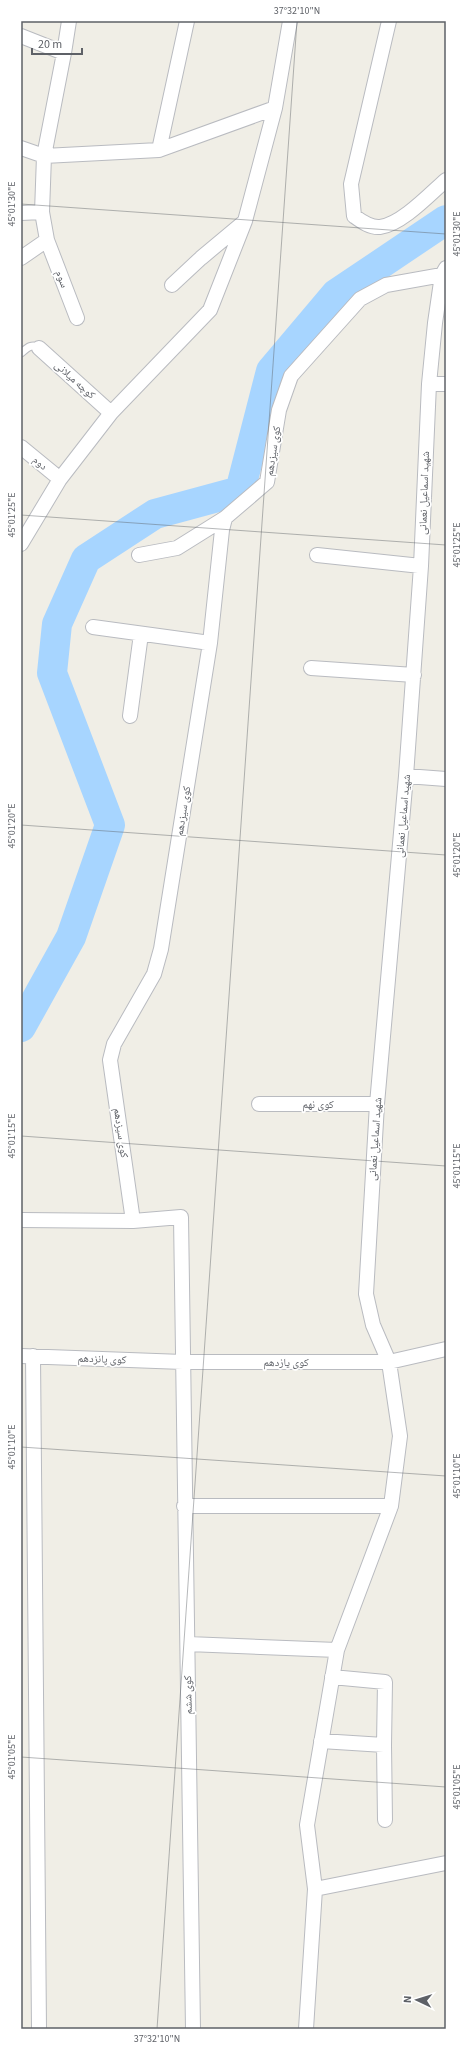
<svg xmlns="http://www.w3.org/2000/svg" width="467" height="2050" font-family="'Source Sans 3','Noto Naskh Arabic',sans-serif">
  <style>
    .lines { fill: none; stroke-linecap: round; stroke-linejoin: round }
    .river { stroke: #a7d5ff; stroke-width: 30 }
    .lane-casing { stroke: #b9bbc0; stroke-width: 9 }
    .street-casing { stroke: #b9bbc0; stroke-width: 16 }
    .lane { stroke: #fff; stroke-width: 7 }
    .street { stroke: #fff; stroke-width: 14 }
    .ticks { fill: none; stroke: #5e6167; stroke-width: 1; stroke-opacity: 0.45 }
    .labels { text-anchor: middle; dominant-baseline: central; stroke-width: 3.5; stroke-linejoin: round; paint-order: stroke }
    .street-label { font-size: 11px; fill: #5e6167; stroke: #fff }
    .neatline { fill: none; stroke: #5e6167; stroke-width: 1.5 }
    .ticks-label { font-size: 10px; text-anchor: middle; fill: #5e6167 }
  </style>
  <rect width="100%" height="100%" fill="#f0eee6"/>
  <g class="lines">
    <path class="river" d="M21,1027L71,937L110,825L52,673L57,624L86,559L155,514L240,491L271,371L336,294L446,220"/>
    <defs>
      <path id="lane" d="M21,353C27,348 32,343 39,348"/>
      <path id="street" d="M389,21L351,184L354,216C361,221 370,228 380,227C401,225 430,194 446,180
        M21,36L64,53
        M21,148L44,156L159,150L275,108
        M159,150L187,21
        M21,213L42,212
        M47,240L77,318
        M21,258L47,240L42,212L44,156L64,53L69,21
        M172,285L201,258L243,223
        M39,348L111,413
        M429,384H446
        M21,447L60,479
        M21,544L60,479L111,413L210,310L245,221L275,108L290,21
        M139,555L177,548L225,518
        M317,555L421,566
        M93,627L210,643
        M311,668L414,675
        M130,716L141,634
        M406,776L446,779
        M259,1104H377
        M21,1220L133,1221
        M21,1356L183,1362H389L446,1349
        M33,1356L39,2029
        M184,1506H391
        M188,1644L337,1650
        M332,1677L385,1682L384,1745L385,1820
        M321,1741L384,1745
        M315,1889L446,1863
        M193,2029L181,1217L133,1221L110,1060L114,1044L154,974L161,949L210,643L222,530L225,518L267,482L279,410L291,376L360,299L386,285L442,275
        M306,2029L315,1889L307,1825L337,1650L391,1506L400,1436L389,1362L373,1325L366,1294L377,1104L406,776L421,566L429,384L435,323L442,275L446,268"/>
    </defs>
    <use href="#lane" class="lane-casing"/>
    <use href="#street" class="street-casing"/>
    <use href="#lane" class="lane"/>
    <use href="#street" class="street"/>
  </g>
  <path class="ticks" d="M21,204L446,234M21,515L446,545M21,825L446,855M21,1136L446,1166M21,1447L446,1476M21,1757L446,1787M157,2029L297,21"/>
  <g class="labels">
    <g class="street-label">
      <text transform="translate(62 279) rotate(69)">سوم</text>
      <text transform="translate(75 380) rotate(42)">کوچه میلانی</text>
      <text transform="translate(273 451) rotate(-81)">کوی سیزدهم</text>
      <text transform="translate(40 463) rotate(40)">دوم</text>
      <text transform="translate(424 493) rotate(-88)">شهید اسماعیل نعمانی</text>
      <text transform="translate(183 811) rotate(-81)">کوی سیزدهم</text>
      <text transform="translate(403 816) rotate(-85)">شهید اسماعیل نعمانی</text>
      <text x="318" y="1104">کوی نهم</text>
      <text transform="translate(121 1133) rotate(82)">کوی سیزدهم</text>
      <text transform="translate(375 1139) rotate(-86)">شهید اسماعیل نعمانی</text>
      <text transform="translate(102 1359) rotate(2)">کوی پانزدهم</text>
      <text x="286" y="1362">کوی یازدهم</text>
      <text transform="translate(188 1695) rotate(-91)">کوی ششم</text>
    </g>
  </g>
  <rect width="467" height="2050" fill="none" stroke="#ffffff" stroke-width="44"/>
  <g transform="translate(417 2000) rotate(274)" stroke="#ffffff" stroke-width="3" paint-order="stroke">
  <path d="M0-3L7 15L0 10L-7 15Z" fill="#5e6167"/>
  <text y="-6" font-size="11" font-weight="bold" text-anchor="middle" fill="#5e6167">N</text>
  </g>
  <path d="M32 48v6h50v-6" fill="none" stroke="#5e6167" stroke-width="2"/>
  <text x="38" y="48" font-size="12" fill="#5e6167" stroke="#ffffff" stroke-width="3" paint-order="stroke">20 m</text>
  <rect x="22" y="22" width="423" height="2006" class="neatline"/>
  <g class="ticks-label">
    <text x="297" y="14">37°32'10"N</text>
    <text transform="translate(11 204) rotate(-90)" y="4">45°01'30"E</text>
    <text transform="translate(456 234) rotate(-90)" y="4">45°01'30"E</text>
    <text transform="translate(11 515) rotate(-90)" y="4">45°01'25"E</text>
    <text transform="translate(456 545) rotate(-90)" y="4">45°01'25"E</text>
    <text transform="translate(11 826) rotate(-90)" y="4">45°01'20"E</text>
    <text transform="translate(456 855) rotate(-90)" y="4">45°01'20"E</text>
    <text transform="translate(11 1136) rotate(-90)" y="4">45°01'15"E</text>
    <text transform="translate(456 1166) rotate(-90)" y="4">45°01'15"E</text>
    <text transform="translate(11 1447) rotate(-90)" y="4">45°01'10"E</text>
    <text transform="translate(456 1476) rotate(-90)" y="4">45°01'10"E</text>
    <text transform="translate(11 1757) rotate(-90)" y="4">45°01'05"E</text>
    <text transform="translate(456 1787) rotate(-90)" y="4">45°01'05"E</text>
    <text x="157" y="2042">37°32'10"N</text>
  </g>
</svg>
